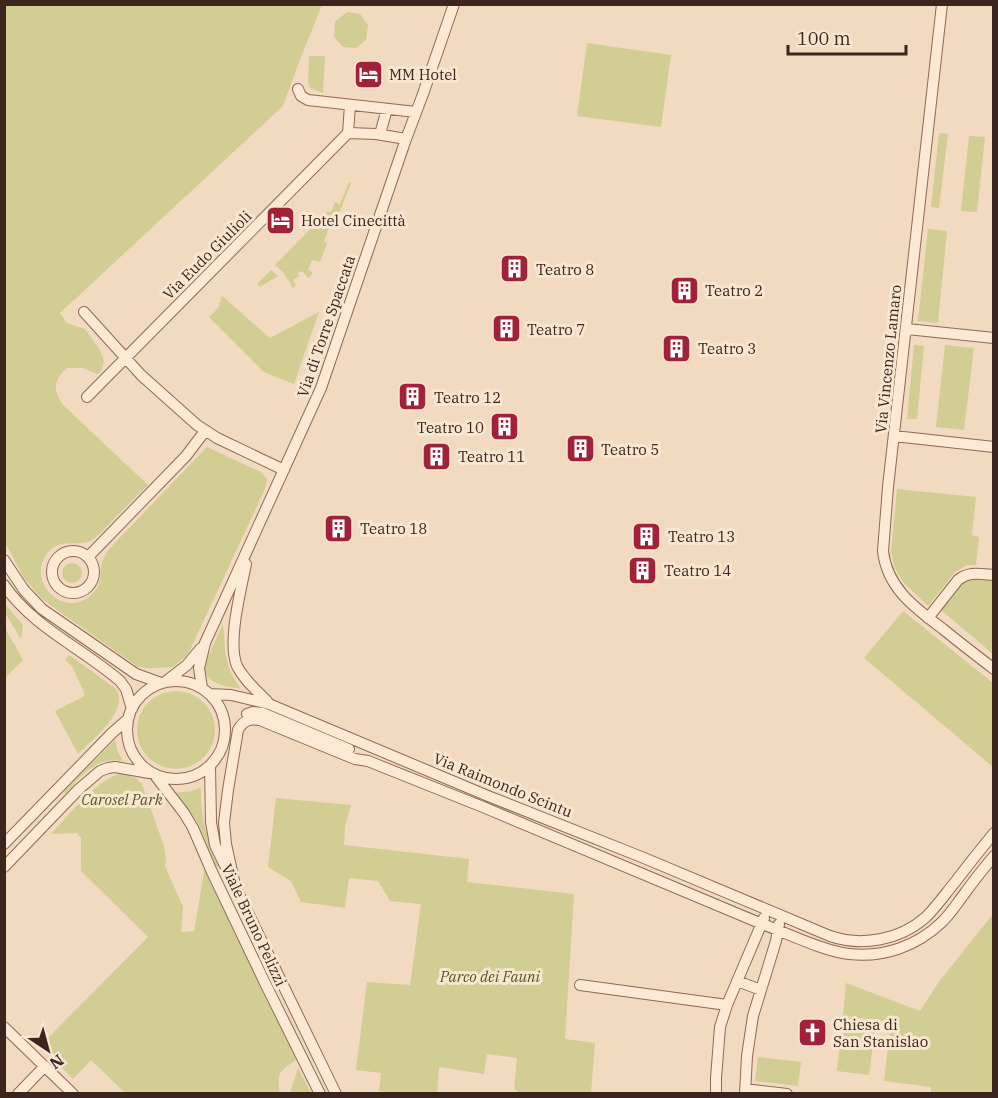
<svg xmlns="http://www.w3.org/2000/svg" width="998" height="1098" font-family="'IBM Plex Serif',serif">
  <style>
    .green { fill: #d1cd93 }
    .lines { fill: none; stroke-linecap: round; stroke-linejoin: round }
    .minor-casing { stroke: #8d6956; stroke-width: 12 }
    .minor { stroke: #fce9d4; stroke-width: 10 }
    .labels { text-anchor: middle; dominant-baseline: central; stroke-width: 6; stroke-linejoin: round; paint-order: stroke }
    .poi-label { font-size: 15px; fill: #3b251c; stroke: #f8e6d1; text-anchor: start }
    .street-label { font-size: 15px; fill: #3b251c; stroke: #f8e6d1 }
    .park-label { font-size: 15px; font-style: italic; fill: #555921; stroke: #f8e6d1 }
  </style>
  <rect width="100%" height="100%" fill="#f2dac0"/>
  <path class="green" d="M4,5H322L299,62L283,106L60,313L67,323L85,329L100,350L104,361L101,372L97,374L83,368H67C53,380 53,390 63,405L148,485C135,498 122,511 109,524C104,529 99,536 92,540C76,548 60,536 46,555C27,583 64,618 90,596C103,585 99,576 102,563C104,557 107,551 111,547L207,447L261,472L267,479L265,489L190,650L186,656L173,667C166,667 160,668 153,668C148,669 144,667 138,667L57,610L41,598L24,578L5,542Z
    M347,12L360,14L368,25L366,40L356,48L343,47L334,37L335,22Z
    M587,43L671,55L661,127L577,116Z
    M309,56H325L323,93L310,88L308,82Z
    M939,133L948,134L939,208L931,207Z
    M969,136L985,137L977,212L961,211Z
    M349,182L351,183L333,229L329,228L324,241L327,243L320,262L312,260L308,270L313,273L309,278L302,271L298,273L299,276L293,280L296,285L293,288L284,273L275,265L328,211L331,212L335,202L340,204Z
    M928,229L947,231L938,323L918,321Z
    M271,270L278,276L260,287L257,284Z
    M222,296L270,338L319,312L294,384L264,372L209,317L218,308Z
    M914,345L924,346L917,419H907Z
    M945,345L974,348L964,430L936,427Z
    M897,489L976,497L972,535L979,537L976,565H967L955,572L928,606L903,582L895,568L891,552Z
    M62 573a10 10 0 1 1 20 0a10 10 0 1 1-20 0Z
    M974,578L993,580V654L941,610L964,582Z
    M5,604L23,625L21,639L5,613Z
    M903,611L993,683V767L864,658Z
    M223,624C226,652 223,665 241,689C227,686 213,686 205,673L206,661Z
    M5,628L23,660L5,678H4Z
    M69,655L115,688C132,709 91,741 78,754L55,711L81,698L84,696V692L72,666L65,660Z
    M137 730a39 39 0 1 1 78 0a39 39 0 1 1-78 0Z
    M115,740L118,752L123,761C96,756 82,775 66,793H64V791Z
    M118,774H126L136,778L142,784L164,846L166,859L165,866L183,907L181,932L194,931L205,867L296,1060C279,1071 276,1074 280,1093H125L91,1060L73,1079L40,1046L148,937L81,871V838L77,833L51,834C68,816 95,782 118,774Z
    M201,787C200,816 207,839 219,865L218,867L216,866L199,825L190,812L173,793L192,791Z
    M276,798L351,805L345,826L344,845L469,859L467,882L574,894L565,1039L595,1043L591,1093H520L514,1089L517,1058L487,1054L484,1074L439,1067L437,1093L402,1094L379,1091L381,1073L356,1070L367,982L410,985L421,904L390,901L378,881L349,878L345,908L301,902L291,881L268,867Z
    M993,914V1093H931V1087L884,1081L891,1022L843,1016L846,983L920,1011L938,983Z
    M843,1017L876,1021L869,1075L837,1071Z
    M758,1057L801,1062L798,1086L755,1081Z
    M298,1068L311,1093H290Z"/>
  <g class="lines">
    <defs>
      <path id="minor" d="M942,4L888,487L883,551C887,588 915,608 943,629C960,643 977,656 994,669
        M298,89L301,96L308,100L416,112
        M348,133L376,134L406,139
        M348,133L350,105
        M380,134L387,109
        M84,312L141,375L197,425L217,438L284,470
        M907,329L994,338
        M87,397L348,133
        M894,436L994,447
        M52 572a21 21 0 1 1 42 0a21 21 0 1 1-42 0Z
        M88,557L186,456L205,431
        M4,560L24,590L42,609L136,674L161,683
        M246,564C241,590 227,642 237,666C244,680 256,690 267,701
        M4,585C34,628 82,648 120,681L126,689L132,709
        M928,618L958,580C969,571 980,574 994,575
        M127 730a49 49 0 1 1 98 0a49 49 0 1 1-98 0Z
        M165,682L187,665L201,648
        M202,688L199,668L205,643L321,388L406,139L423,94L454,4
        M210,694L231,695L269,704L488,796L644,858L830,936C862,947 900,940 926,917C937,906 946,893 956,881C968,865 981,849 994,833
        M247,714L253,712L263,713L349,749
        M210,766L211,822L215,845L336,1094
        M154,774L184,813L193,828L212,872L265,983L320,1094
        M4,844L112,733L128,719
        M4,867L79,789L100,771L108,768L115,767L149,773
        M235,885L226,844L224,823L228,790L238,730C243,721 249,718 260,720L355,759L368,761L483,807L762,924C787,933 823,951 849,954C884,958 917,946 942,922C951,913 958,902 965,893C974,880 984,868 994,856
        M737,981L761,990
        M580,985L727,1005
        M4,1027L73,1094
        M745,1089L787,1094
        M18,1094L45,1066
        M716,1094V1078L720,1027L727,1005L764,918
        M745,1094L747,1056L753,1016L776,941L779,924"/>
    </defs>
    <use href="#minor" class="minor-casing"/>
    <use href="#minor" class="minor"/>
  </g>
  <defs>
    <symbol id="hotel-square" viewBox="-11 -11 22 22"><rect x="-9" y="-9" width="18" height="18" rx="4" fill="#a12139" stroke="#f8e6d1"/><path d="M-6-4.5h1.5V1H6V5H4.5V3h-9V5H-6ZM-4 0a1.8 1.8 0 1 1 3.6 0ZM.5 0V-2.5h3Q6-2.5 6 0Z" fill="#fff"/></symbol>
    <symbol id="building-square" viewBox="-11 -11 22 22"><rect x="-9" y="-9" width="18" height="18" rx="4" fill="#a12139" stroke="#f8e6d1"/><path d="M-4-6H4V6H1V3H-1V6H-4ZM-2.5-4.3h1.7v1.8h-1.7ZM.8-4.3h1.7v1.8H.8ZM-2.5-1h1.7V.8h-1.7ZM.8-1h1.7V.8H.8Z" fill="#fff"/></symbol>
    <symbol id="church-square" viewBox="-11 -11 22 22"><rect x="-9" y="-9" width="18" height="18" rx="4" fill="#a12139" stroke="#f8e6d1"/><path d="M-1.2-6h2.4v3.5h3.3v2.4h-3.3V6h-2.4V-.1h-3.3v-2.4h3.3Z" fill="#fff"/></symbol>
  </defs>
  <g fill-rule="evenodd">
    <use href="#hotel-square" x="352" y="58" width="33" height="33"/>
    <use href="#hotel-square" x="264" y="204" width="33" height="33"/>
    <use href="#building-square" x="498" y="252" width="33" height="33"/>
    <use href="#building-square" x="668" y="274" width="33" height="33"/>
    <use href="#building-square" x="490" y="312" width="33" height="33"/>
    <use href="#building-square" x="660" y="332" width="33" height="33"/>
    <use href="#building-square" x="396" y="380" width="33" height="33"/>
    <use href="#building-square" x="488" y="410" width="33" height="33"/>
    <use href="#building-square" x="564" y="432" width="33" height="33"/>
    <use href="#building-square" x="420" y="440" width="33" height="33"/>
    <use href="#building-square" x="322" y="512" width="33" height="33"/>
    <use href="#building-square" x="630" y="520" width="33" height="33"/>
    <use href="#building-square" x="626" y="554" width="33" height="33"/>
    <use href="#church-square" x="796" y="1016" width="33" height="33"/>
  </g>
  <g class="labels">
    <g class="poi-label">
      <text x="389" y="74">MM Hotel</text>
      <text x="301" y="220">Hotel Cinecittà</text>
      <text x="536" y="269">Teatro 8</text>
      <text x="705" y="290">Teatro 2</text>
      <text x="527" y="329">Teatro 7</text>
      <text x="698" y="348">Teatro 3</text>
      <text x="434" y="397">Teatro 12</text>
      <text x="484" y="427" text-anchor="end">Teatro 10</text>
      <text x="601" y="449">Teatro 5</text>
      <text x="458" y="456">Teatro 11</text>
      <text x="360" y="528">Teatro 18</text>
      <text x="668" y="536">Teatro 13</text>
      <text x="664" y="570">Teatro 14</text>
      <text x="833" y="1024">Chiesa di<tspan x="833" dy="17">San Stanislao</tspan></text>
    </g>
    <g class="street-label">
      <text transform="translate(207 255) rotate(-45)">Via Eudo Giulioli</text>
      <text transform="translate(326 326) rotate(-71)">Via di Torre Spaccata</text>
      <text transform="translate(888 359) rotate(-84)">Via Vincenzo Lamaro</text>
      <text transform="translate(503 785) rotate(22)">Via Raimondo Scintu</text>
      <text transform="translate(254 925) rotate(65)">Viale Bruno Pelizzi</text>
    </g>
    <g class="park-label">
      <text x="122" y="799">Carosel Park</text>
      <text x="490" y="976">Parco dei Fauni</text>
    </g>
  </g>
  <rect width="998" height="1098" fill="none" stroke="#3b251c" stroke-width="12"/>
  <g transform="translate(48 1050) rotate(144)" stroke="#f8e6d1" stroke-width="4.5" paint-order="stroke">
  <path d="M0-4.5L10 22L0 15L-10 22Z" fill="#3b251c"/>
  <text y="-9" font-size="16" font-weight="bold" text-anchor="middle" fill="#3b251c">N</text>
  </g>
  <path d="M788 45v9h118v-9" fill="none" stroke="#3b251c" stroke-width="3"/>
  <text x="797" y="45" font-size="18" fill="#3b251c" stroke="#f8e6d1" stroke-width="4.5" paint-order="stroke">100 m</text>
</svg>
